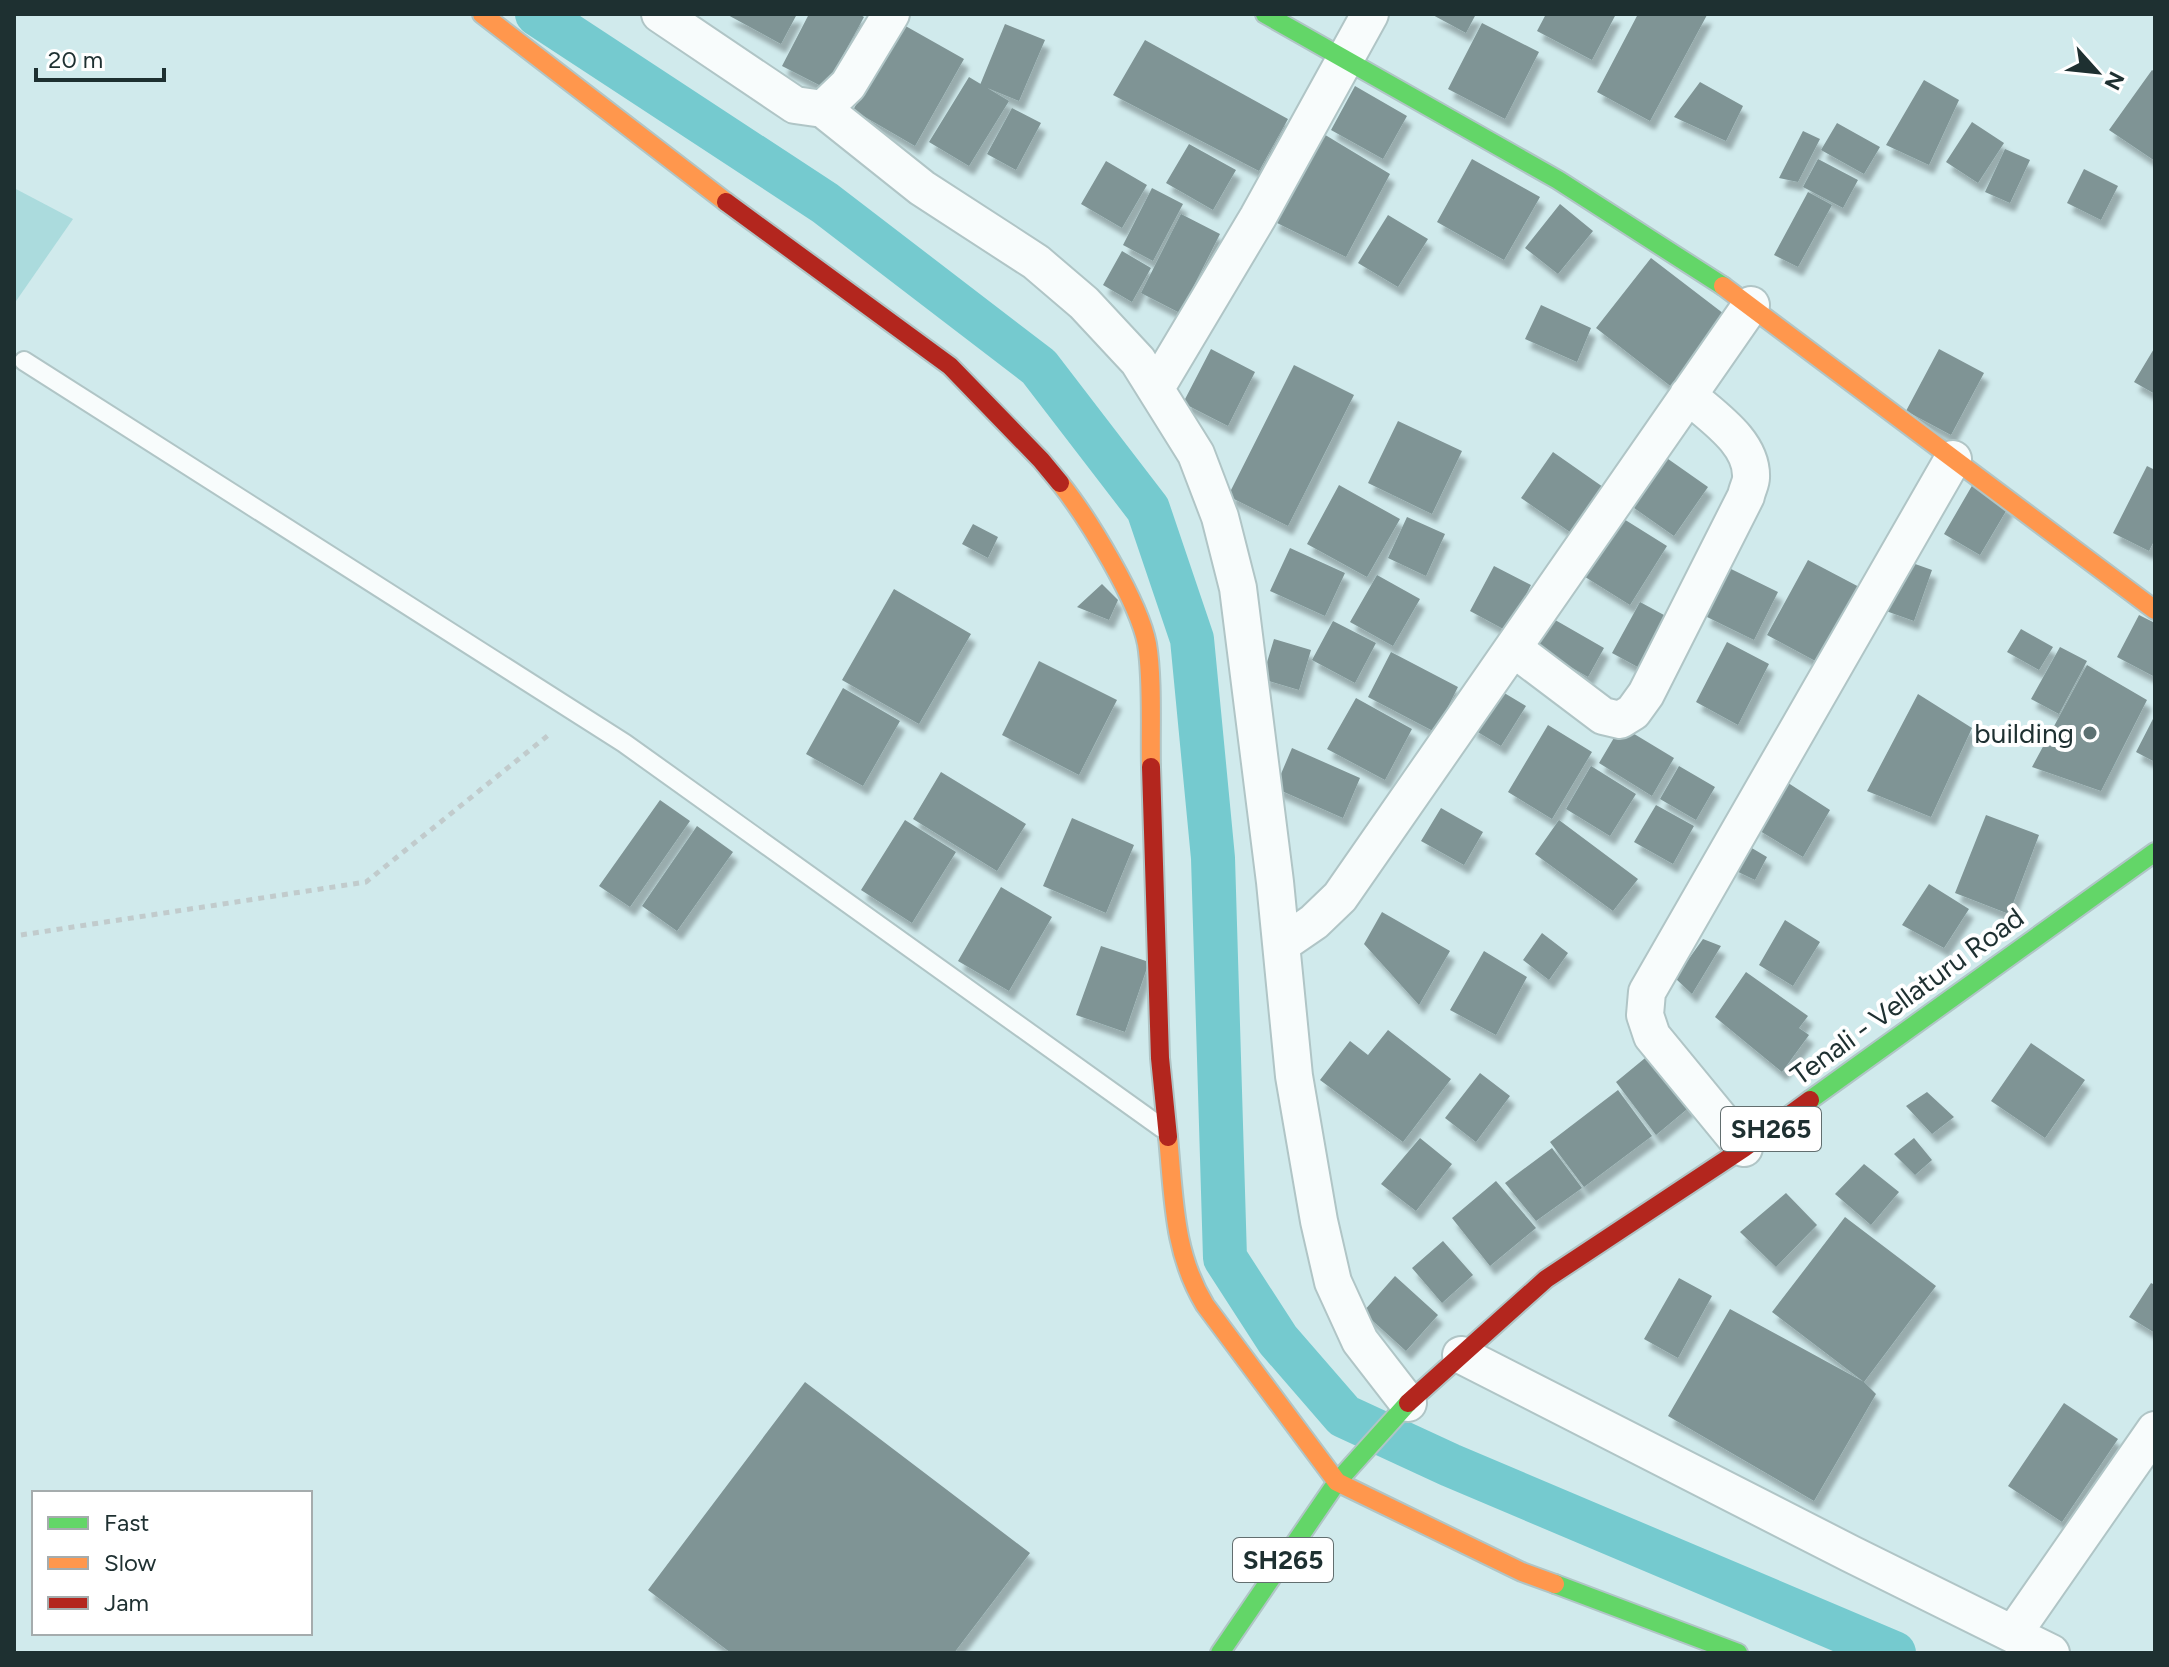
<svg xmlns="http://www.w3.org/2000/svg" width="2169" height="1667" font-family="Figtree,sans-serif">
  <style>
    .green { fill: #abdbdd }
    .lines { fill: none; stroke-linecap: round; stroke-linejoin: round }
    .canal { stroke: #75cacf; stroke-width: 44 }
    .building { fill: #7f9495; filter: url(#shadow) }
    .lane-casing { stroke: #b0c5c6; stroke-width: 22 }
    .street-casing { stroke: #b0c5c6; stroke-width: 40 }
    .fast-casing { stroke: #b0c5c6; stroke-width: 22 }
    .slow-casing { stroke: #b0c5c6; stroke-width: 22 }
    .jam-casing { stroke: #b0c5c6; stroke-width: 22 }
    .path { stroke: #c1cbcc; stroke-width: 5; stroke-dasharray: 6 6; stroke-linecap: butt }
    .lane { stroke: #f8fcfc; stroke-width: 18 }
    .street { stroke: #f8fcfc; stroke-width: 36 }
    .fast { stroke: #63d668; stroke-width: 18 }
    .slow { stroke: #ff974d; stroke-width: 18 }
    .jam { stroke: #b3261e; stroke-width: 18 }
    .poi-dot { fill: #5c7172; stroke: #fff; stroke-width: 3 }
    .labels { text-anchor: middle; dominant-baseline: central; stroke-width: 8; stroke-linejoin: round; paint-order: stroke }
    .shield { fill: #fff; stroke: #626e6f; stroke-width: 2 }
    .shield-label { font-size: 26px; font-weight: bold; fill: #1e3031 }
    .poi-label { font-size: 28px; fill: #1e3031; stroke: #fff; text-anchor: end }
    .street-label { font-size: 28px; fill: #1e3031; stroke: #fff }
  </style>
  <defs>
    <filter id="shadow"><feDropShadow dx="5" dy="9" stdDeviation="2" flood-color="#0004"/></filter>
  </defs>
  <rect width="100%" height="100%" fill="#d0eaec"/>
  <path class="green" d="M14,188L73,219L14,304Z"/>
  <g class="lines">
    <path class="canal" d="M537,14L825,203L1039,367L1148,509L1192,639L1213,858L1225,1258L1278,1340L1344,1416L1450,1465L1894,1653"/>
  </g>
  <path class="building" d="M726,14H797L781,44Z
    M809,14H859L864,17L825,88L782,66Z
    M1431,14H1476L1466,33Z
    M1546,14H1616L1592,60L1537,31Z
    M1638,14L1707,15L1650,121L1597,92Z
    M1482,23L1539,52L1505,119L1448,89Z
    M902,24L964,59L915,146L853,110Z
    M1005,24L1045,40L1019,101L980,85Z
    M1145,40L1288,119L1259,171L1113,95Z
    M2152,70L2155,72V161L2109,130Z
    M969,77L1009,101L969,166L929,142Z
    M1924,80L1959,100L1929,165L1886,145Z
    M1700,82L1743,106L1726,141L1674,117Z
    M1355,86L1407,116L1383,159L1331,130Z
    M1012,108L1041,123L1016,170L987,154Z
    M1972,122L2004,143L1978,183L1946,162Z
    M1837,123L1880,147L1864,174L1821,150Z
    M1803,131L1820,139L1798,182L1779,178Z
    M1322,133L1390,174L1346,257L1273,221Z
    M1189,144L1236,170L1213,210L1166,183Z
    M2005,149L2030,160L2010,203L1985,192Z
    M1472,159L1540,197L1504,260L1437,222Z
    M1818,159L1858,180L1843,208L1803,187Z
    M1106,161L1147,185L1122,228L1081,204Z
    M2084,169L2118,186L2101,220L2067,203Z
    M1152,188L1183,204L1153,261L1123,245Z
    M1808,192L1832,205L1798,267L1774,255Z
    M1560,204L1593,231L1558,274L1525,248Z
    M1181,214L1220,234L1180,313L1141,293Z
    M1388,215L1428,239L1398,287L1358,263Z
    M1122,251L1151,268L1132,302L1103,285Z
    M1651,258L1728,317L1673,388L1596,328Z
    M1541,305L1591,328L1577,362L1525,339Z
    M2155,347V394L2134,382Z
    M1211,349L1255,372L1228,426L1183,403Z
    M1939,349L1984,373L1951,435L1906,411Z
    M1294,365L1354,395L1288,526L1228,496Z
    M1398,421L1462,451L1432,514L1368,483Z
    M1553,452L1603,487L1570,532L1521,498Z
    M1661,454L1708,487L1674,536L1627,503Z
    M2147,466L2155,470V539L2149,551L2113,533Z
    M1973,484L2009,506L1980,555L1944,534Z
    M1339,485L1400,519L1367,577L1307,544Z
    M1619,516L1667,546L1630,605L1582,575Z
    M1407,517L1445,534L1426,576L1388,558Z
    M973,524L998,537L988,558L962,544Z
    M1290,548L1345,573L1325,616L1270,591Z
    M1808,560L1863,589L1821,664L1767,635Z
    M1904,560L1932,570L1914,621L1886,611Z
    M1494,566L1531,585L1507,631L1470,611Z
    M1729,568L1778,592L1754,640L1705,616Z
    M1377,575L1420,599L1393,646L1350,622Z
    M1102,584L1118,600L1109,620L1077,607Z
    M894,589L971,634L919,724L842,680Z
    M1640,602L1675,621L1647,672L1612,653Z
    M2139,615L2155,623V677L2117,657Z
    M1550,617L1604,648L1588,677L1533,645Z
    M1333,621L1376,643L1355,683L1312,660Z
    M2021,629L2053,647L2039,670L2007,652Z
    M1274,639L1311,650L1299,690L1262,679Z
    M1727,642L1769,664L1738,725L1696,702Z
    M2060,647L2087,661L2059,714L2031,699Z
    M1391,652L1458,687L1435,732L1368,697Z
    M1039,661L1117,700L1079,775L1002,735Z
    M2087,665L2147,700L2101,791L2032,767Z
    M843,688L900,721L863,786L806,754Z
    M1496,688L1526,706L1501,746L1471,728Z
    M1918,694L1972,728L1931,817L1867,791Z
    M1356,698L1412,729L1385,780L1327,749Z
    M2155,715V762L2136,752Z
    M1548,725L1592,752L1552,819L1508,792Z
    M1621,726L1674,758L1652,796L1599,763Z
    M1292,748L1360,778L1343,818L1275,788Z
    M1591,766L1636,794L1610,836L1566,809Z
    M1679,766L1715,787L1696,820L1660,799Z
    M941,772L1026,824L997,871L913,819Z
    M1782,779L1830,810L1803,857L1755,828Z
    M660,800L690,821L630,907L599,886Z
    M1656,805L1694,826L1673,864L1634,842Z
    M1441,808L1483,832L1464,865L1421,841Z
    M1986,815L2039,835L2009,914L1955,893Z
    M1072,818L1134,845L1106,913L1043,886Z
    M905,820L956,852L912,923L861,890Z
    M1559,820L1638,879L1613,911L1535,854Z
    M697,826L733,852L677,931L642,906Z
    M1745,844L1767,857L1755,880L1732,869Z
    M1929,884L1969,909L1944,948L1902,925Z
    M1001,887L1052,917L1009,991L958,961Z
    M1382,912L1450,951L1419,1005L1364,944Z
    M1785,920L1820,942L1793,986L1759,965Z
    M1542,933L1568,953L1549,980L1523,960Z
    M1703,939L1721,946L1692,994L1675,978Z
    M1101,946L1149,962L1125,1032L1076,1015Z
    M1484,951L1527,977L1496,1035L1450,1010Z
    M1746,972L1808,1016L1799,1028L1809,1035L1782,1072L1715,1017Z
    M1388,1030L1451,1079L1403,1142L1320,1080L1350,1041L1368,1055Z
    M2031,1043L2085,1080L2045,1138L1991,1101Z
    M1650,1054L1692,1105L1656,1135L1616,1082Z
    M1480,1073L1510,1096L1476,1142L1445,1118Z
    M1618,1090L1652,1136L1584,1187L1550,1142Z
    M1927,1092L1954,1117L1932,1134L1906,1106Z
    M1420,1138L1452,1164L1416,1211L1381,1184Z
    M1914,1138L1932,1160L1915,1175L1894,1154Z
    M1552,1148L1582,1188L1536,1221L1505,1183Z
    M1864,1164L1899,1192L1871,1225L1835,1194Z
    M1496,1181L1536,1228L1490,1266L1452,1218Z
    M1786,1193L1817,1225L1776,1267L1740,1232Z
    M1845,1217L1936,1286L1864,1382L1772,1312Z
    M1443,1241L1473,1275L1442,1303L1412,1268Z
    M1395,1276L1438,1315L1406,1351L1363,1312Z
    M1679,1278L1712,1296L1678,1358L1644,1339Z
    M2151,1283L2155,1285V1333L2129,1317Z
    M1730,1309L1864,1382L1876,1394L1814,1501L1668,1416Z
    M805,1382L1030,1553L954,1653H731L648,1590Z
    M2064,1403L2118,1439L2062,1522L2008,1486Z"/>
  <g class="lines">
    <defs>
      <path id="lane" d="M24,361L624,743L1162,1128"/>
      <path id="street" d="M660,14L795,105L823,109L922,188L1036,262L1084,303L1138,361L1196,454L1220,517L1238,588L1275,882L1294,1076L1319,1221L1333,1282L1360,1341L1408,1403
        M823,109L848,85L891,14
        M1156,388L1258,217L1370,14
        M1513,648L1603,716L1620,720L1633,712L1646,694L1746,496C1747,490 1751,483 1751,478C1753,442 1711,416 1688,395
        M1282,944L1314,922L1340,897L1751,305
        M1744,1148L1652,1036L1645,1015L1647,992L1953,459
        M1461,1355L1851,1554L2051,1653
        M2013,1634L2155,1430"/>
      <path id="fast" d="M1265,14L1558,180L1723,286
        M1810,1100L2155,852
        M1555,1584L1738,1653
        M1220,1653L1337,1482L1408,1403"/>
      <path id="slow" d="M482,14L726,202
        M1723,286L2155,610
        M1060,483C1088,518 1139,602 1147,644C1153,680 1150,730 1151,767
        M1168,1137C1174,1198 1173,1252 1205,1305L1337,1482L1522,1572L1555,1584"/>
      <path id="jam" d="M726,202L950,366L1041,460L1060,483
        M1151,767L1160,1058L1168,1137
        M1408,1403L1546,1279L1744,1148L1810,1100"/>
    </defs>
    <use href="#lane" class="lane-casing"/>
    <use href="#street" class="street-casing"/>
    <use href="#fast" class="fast-casing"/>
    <use href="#slow" class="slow-casing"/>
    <use href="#jam" class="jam-casing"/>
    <path class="path" d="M21,935L366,882L551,733"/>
    <use href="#lane" class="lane"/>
    <use href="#street" class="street"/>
    <use href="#fast" class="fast"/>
    <use href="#slow" class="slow"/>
    <use href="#jam" class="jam"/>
  </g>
  <circle class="poi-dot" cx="2090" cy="733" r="8"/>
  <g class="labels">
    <g class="shield">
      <rect x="1721" y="1107" width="100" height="44" rx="6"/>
      <rect x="1233" y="1538" width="100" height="44" rx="6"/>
    </g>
    <g class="shield-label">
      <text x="1771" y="1129">SH265</text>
      <text x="1283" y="1560">SH265</text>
    </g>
    <g class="poi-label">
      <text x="2074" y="733">building</text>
    </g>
    <g class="street-label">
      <text transform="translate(1907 996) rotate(-36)">Tenali - Vellaturu Road</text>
    </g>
  </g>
  <rect width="2169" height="1667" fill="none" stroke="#1e3031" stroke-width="32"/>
  <rect x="32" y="1491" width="280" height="144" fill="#ffffff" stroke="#a5acad" stroke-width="2"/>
  <rect x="48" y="1517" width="40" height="12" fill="#63d668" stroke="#a5acad" stroke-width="2"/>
  <text x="104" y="1531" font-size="24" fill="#1e3031">Fast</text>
  <rect x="48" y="1557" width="40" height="12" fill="#ff974d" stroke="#a5acad" stroke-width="2"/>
  <text x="104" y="1571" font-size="24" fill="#1e3031">Slow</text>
  <rect x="48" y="1597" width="40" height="12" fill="#b3261e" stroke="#a5acad" stroke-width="2"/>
  <text x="104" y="1611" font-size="24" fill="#1e3031">Jam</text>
  <g transform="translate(2097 72) rotate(117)" stroke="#ffffff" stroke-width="6" paint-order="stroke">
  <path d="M0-6L14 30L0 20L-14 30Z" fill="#1e3031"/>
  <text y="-12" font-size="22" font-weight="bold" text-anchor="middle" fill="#1e3031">N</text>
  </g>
  <path d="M36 68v12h128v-12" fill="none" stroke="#1e3031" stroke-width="4"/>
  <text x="48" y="68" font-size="24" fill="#1e3031" stroke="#ffffff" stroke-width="6" paint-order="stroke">20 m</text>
</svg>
